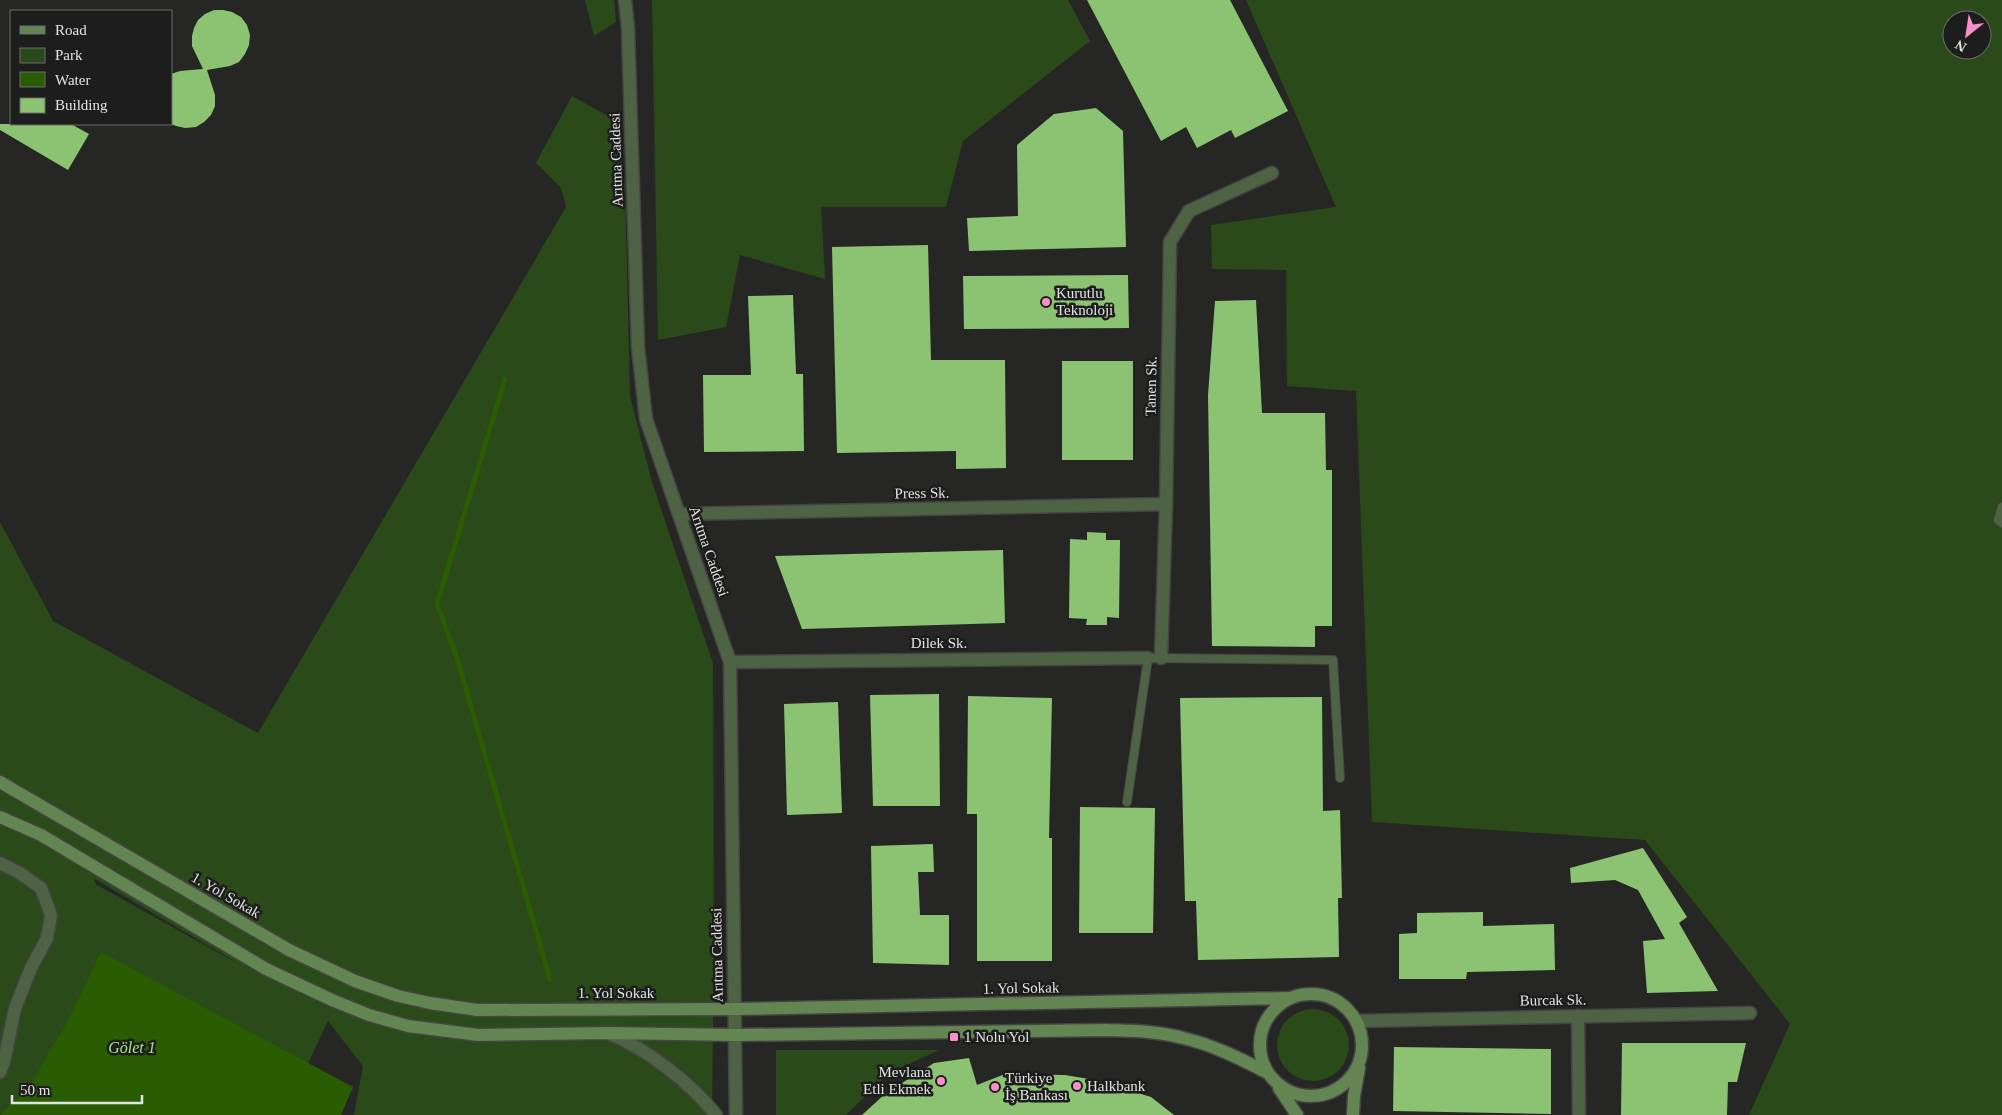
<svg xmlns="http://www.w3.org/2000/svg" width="2002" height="1115" font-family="'Times New Roman',serif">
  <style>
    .green { fill: #2a4a19; fill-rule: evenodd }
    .water { fill: #295c03 }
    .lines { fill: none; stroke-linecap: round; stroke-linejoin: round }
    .stream { stroke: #295c03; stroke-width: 5 }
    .building { fill: #8cc372 }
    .lane-casing { stroke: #444543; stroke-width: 10 }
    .street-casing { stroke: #444543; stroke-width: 15 }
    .secondary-casing { stroke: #444543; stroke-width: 15 }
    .lane { stroke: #4d6344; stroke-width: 8 }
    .street { stroke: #4d6344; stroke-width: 12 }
    .secondary { stroke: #628552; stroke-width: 12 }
    .poi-dot { fill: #f98fca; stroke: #1c1d1c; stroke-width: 2 }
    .labels { text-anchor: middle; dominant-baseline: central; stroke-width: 5; stroke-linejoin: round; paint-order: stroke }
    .street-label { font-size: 15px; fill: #e2e3e1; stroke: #1c1d1c }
    .poi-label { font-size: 15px; fill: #e2e3e1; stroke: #1c1d1c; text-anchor: start }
    .water-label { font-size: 16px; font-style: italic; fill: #a3ea81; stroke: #1c1d1c }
  </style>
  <rect width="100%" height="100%" fill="#262725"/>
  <path class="green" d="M585,0H614L616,22L594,36Z
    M652,0H1068L1090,41L963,141L946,207H821L825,279L740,255L726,327L658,340Z
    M1246,0H2002V1115H1749L1790,1024L1645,840L1372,822L1356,391L1287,386L1286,270L1212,269L1211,225L1336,207ZM1952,20H1982V50H1952Z
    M572,96L615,120L625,185L630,396L652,482L713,663L714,936L712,1115H354L363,1066L328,1021L296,1089L63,1105L0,1115V522L53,621L258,733L566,207L561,188L536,163ZM93,878L236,962L237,963L97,885Z
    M1277 1045a36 36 0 1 1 72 0a36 36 0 1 1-72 0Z
    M776,1050H939L888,1074L846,1115H776Z"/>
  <path class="water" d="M101,952L353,1087L341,1115H0L30,1085L68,1020Z"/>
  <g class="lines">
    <path class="stream" d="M505,379L437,604L457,658L550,979"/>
  </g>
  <path class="building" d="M1087,0H1230L1288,111L1235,138L1231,130L1197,148L1186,127L1161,141Z
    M214,10H223L232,12L241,17L247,25L250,35L249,45L245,54L239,62L230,66L207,70L215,95V106L211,115L204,122L196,127L185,128L176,126L171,124V74L180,71L203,69L192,46V36L194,28L198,20L205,14Z
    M1096,108L1123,131L1126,247L969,251L967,218L1018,216L1017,145L1054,114Z
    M0,124H71L89,134L68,170L0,130Z
    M928,245L931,360H1005L1006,468L956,469V451L837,453L832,247Z
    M1128,275L1129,328L964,329L963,276Z
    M793,295L796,374H803L804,451L704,452L703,375H751L748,296Z
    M1256,300L1262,413H1325L1326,470H1332V626H1315V647L1212,646L1208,395L1215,301Z
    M1062,361H1133V460H1062Z
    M1087,532L1106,533V540H1120L1119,618L1107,617V625H1086L1087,619L1069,618L1070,539L1087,540Z
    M1003,550L1005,623L802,629L775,556Z
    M939,694L940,806H873L870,695Z
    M968,696L1052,698L1049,838H1052V961H977V814H967Z
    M1322,697L1323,811L1340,810L1342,898H1338L1339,957L1198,960L1196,901H1185L1180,698Z
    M838,702L842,813L787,815L784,704Z
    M1080,807L1155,808L1153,933H1079Z
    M933,844L934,872H918L920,915H949V965L873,963L871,846Z
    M1643,848L1687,917L1679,923L1718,991L1647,993L1643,941L1665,939L1638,890L1615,880L1571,883L1570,868Z
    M1483,912V926L1554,924L1555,970L1467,972L1466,979H1399V934L1417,933V913Z
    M1622,1043H1746L1737,1082H1728L1727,1115H1621Z
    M1394,1047L1551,1049V1114L1393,1111Z
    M969,1058L977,1085L1005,1074L1065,1075L1095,1080L1151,1097L1174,1115H862L886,1093L934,1063Z"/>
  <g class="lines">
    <defs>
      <path id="lane" d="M2002,507L1998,520L2002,523
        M1127,802L1148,658L1333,660L1340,778"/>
      <path id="street" d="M625,0L628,29L638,347L646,419L730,662L736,1115
        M679,514L1166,504
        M1161,658L1166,504L1170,242L1189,211L1272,173
        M730,662L1148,658
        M0,863L20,873L41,888L51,915L47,938L31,968L15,1008L4,1062L0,1072
        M1578,1016L1579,1115
        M1356,1021L1750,1013
        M608,1033C647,1049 690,1082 716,1115"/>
      <path id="secondary" d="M0,782L289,950L355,981L398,996L430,1003L477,1010L734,1009L1289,998
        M0,817L41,835L266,969L332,1000L369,1015L408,1026L478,1035L608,1033L736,1035L1106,1030C1131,1031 1159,1031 1183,1038C1213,1045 1239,1058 1266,1072
        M1260 1045a51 51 0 1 1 102 0a51 51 0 1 1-102 0Z
        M1279,1088L1297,1115
        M1353,1115L1354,1096L1359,1068"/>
    </defs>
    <use href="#lane" class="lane-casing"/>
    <use href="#street" class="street-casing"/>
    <use href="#secondary" class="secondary-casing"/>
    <use href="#lane" class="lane"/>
    <use href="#street" class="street"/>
    <use href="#secondary" class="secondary"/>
  </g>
  <g class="poi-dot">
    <circle cx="1046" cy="302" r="5"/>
    <rect x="949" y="1032" width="10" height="10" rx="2.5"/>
    <circle cx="941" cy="1081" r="5"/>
    <circle cx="1077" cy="1086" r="5"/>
    <circle cx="995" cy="1087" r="5"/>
  </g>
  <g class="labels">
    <g class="street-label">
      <text transform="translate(616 160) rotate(-92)">Arıtma Caddesi</text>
      <text transform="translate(1151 386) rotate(-89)">Tanen Sk.</text>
      <text transform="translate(922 493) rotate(-1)">Press Sk.</text>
      <text transform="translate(709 551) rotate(71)">Arıtma Caddesi</text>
      <text x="939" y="643">Dilek Sk.</text>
      <text transform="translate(226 895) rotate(30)">1. Yol Sokak</text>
      <text transform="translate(717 955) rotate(-91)">Arıtma Caddesi</text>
      <text transform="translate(1021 988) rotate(-1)">1. Yol Sokak</text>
      <text x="616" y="993">1. Yol Sokak</text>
      <text transform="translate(1553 1000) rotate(-1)">Burcak Sk.</text>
    </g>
    <g class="poi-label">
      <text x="1056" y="293">Kurutlu<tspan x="1056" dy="17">Teknoloji</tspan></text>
      <text x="964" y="1037">1 Nolu Yol</text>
      <text x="931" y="1072" text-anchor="end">Mevlana<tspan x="931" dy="17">Etli Ekmek</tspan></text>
      <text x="1005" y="1078">Türkiye<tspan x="1005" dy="17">İş Bankası</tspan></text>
      <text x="1087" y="1086">Halkbank</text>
    </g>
    <g class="water-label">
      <text x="132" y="1047">Gölet 1</text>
    </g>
  </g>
  <rect x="10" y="10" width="162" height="115" fill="#1c1d1c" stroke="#6b6c6b"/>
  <rect x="20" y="26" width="25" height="8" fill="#628552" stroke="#6b6c6b"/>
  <text x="55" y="35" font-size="15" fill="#e2e3e1">Road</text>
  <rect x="20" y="48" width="25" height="15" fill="#2a4a19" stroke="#6b6c6b"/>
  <text x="55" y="60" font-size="15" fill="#e2e3e1">Park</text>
  <rect x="20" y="72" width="25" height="15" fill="#295c03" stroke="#6b6c6b"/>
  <text x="55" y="85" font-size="15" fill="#e2e3e1">Water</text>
  <rect x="20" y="98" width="25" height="15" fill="#8cc372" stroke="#6b6c6b"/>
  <text x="55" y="110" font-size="15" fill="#e2e3e1">Building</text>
  <g transform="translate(1967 35) rotate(210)"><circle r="24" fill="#1c1d1c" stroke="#6b6c6b"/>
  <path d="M0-4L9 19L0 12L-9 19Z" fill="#f98fca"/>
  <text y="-8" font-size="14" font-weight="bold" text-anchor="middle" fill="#e2e3e1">N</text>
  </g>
  <path d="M12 1095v8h130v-8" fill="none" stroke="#e2e3e1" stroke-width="2.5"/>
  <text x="20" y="1095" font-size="15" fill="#e2e3e1" stroke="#1c1d1c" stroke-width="4" paint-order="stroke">50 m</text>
</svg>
